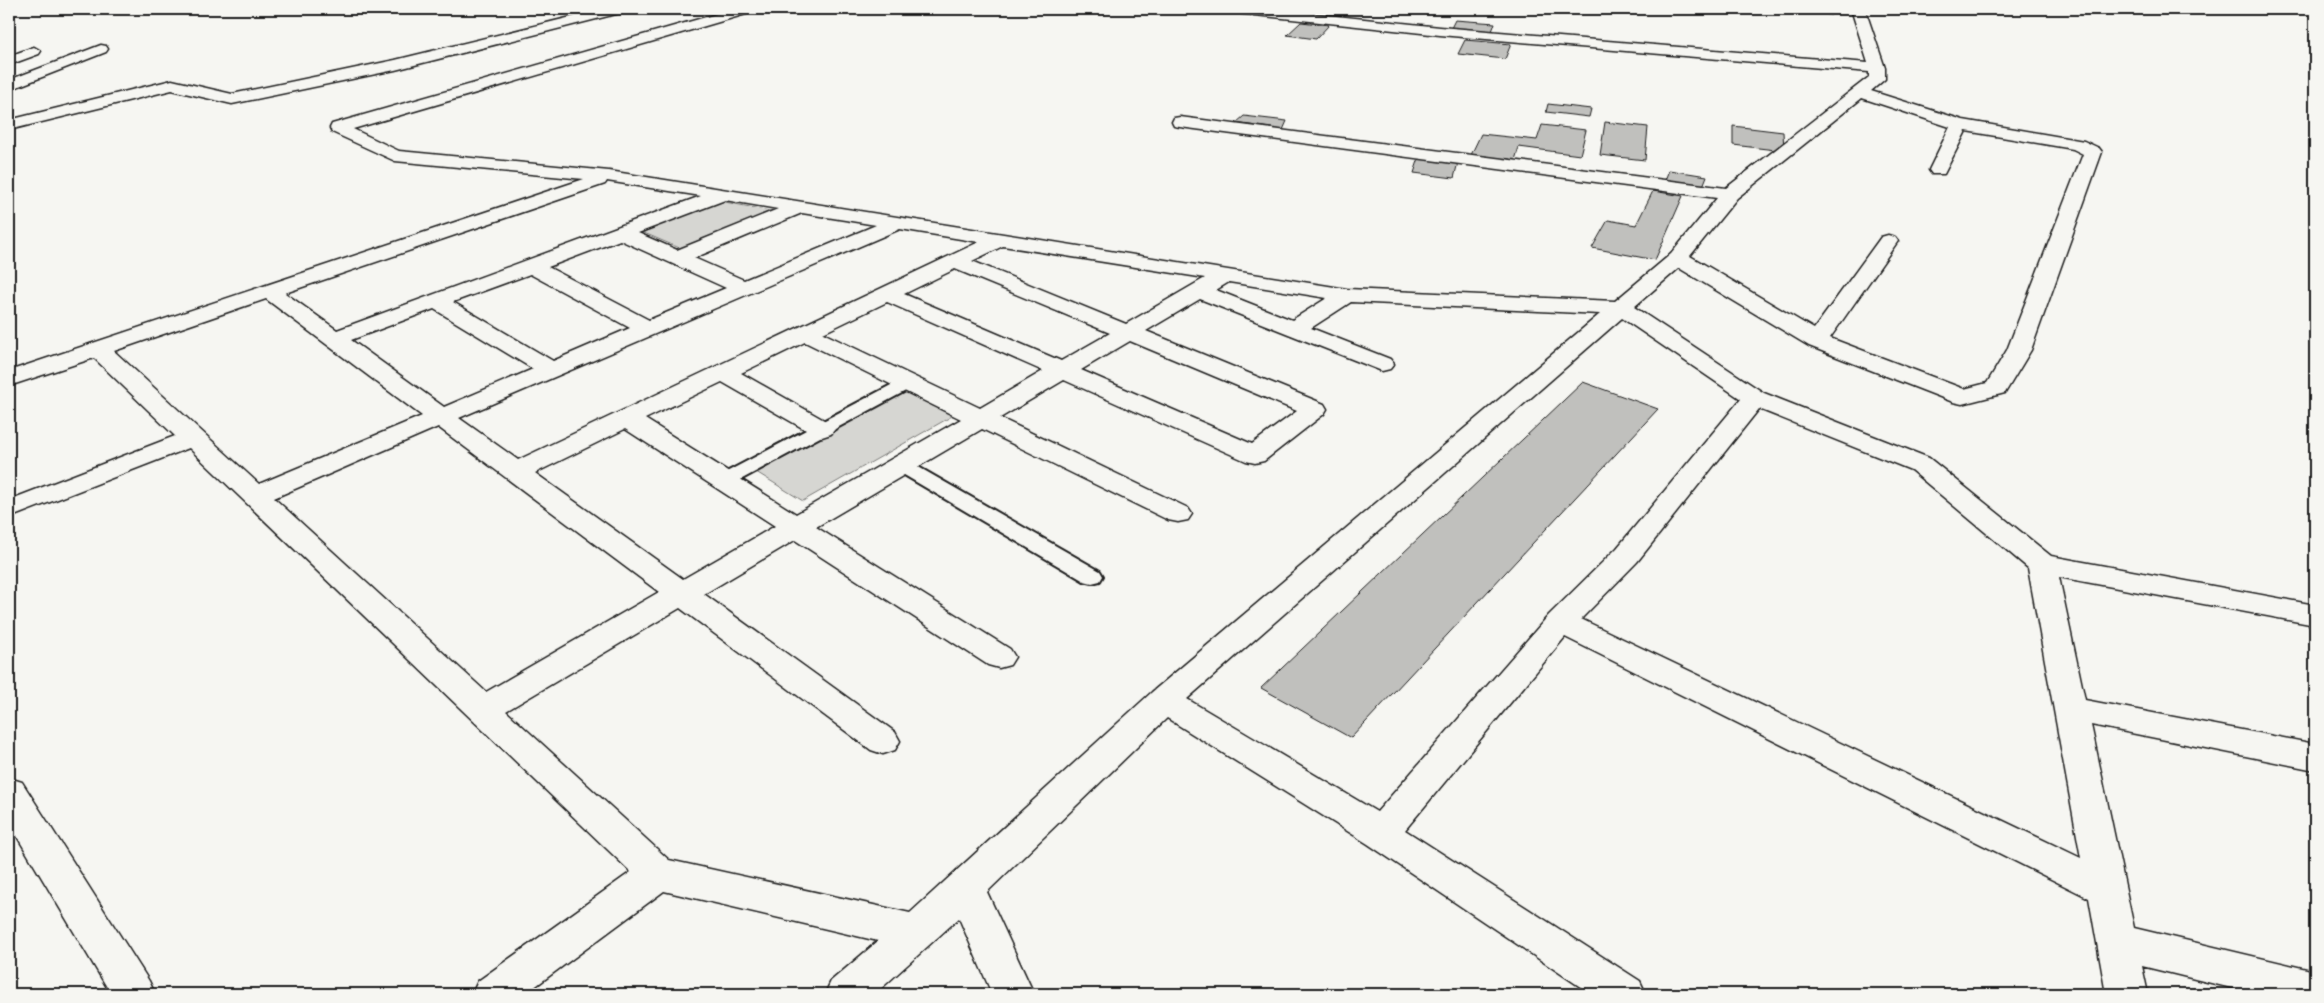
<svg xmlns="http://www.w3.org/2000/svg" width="2324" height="1003" font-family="Itim,sans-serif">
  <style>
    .green { fill: #d6d6d2; stroke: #797977 }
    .building { fill: #c0c0bd; stroke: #1c1c1c }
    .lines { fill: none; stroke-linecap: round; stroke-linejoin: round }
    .lane-casing { stroke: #1c1c1c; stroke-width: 4 }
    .street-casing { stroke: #1c1c1c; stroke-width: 3 }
    .lane { fill: #f6f6f2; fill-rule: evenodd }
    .street { fill: #f6f6f2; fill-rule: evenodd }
  </style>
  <rect width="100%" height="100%" fill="#f6f6f2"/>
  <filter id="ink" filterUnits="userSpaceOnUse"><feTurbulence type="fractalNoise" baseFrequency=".02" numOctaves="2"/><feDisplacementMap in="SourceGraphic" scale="10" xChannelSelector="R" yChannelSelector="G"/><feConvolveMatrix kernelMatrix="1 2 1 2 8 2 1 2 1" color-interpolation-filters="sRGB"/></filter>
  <g filter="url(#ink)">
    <path class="green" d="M720,201L775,212L682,249L637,230Z
      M904,390L954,415L803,501L753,470Z"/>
    <path class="building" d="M1784,9H1831V15L1784,10Z
      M1455,20L1495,23L1491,34L1450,30Z
      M1301,22L1329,25L1316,39L1287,35Z
      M1465,40L1511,44L1505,59L1458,54Z
      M1548,104L1591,109L1589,117L1546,112Z
      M1244,116L1287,121L1283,130L1236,123Z
      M1605,122L1648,127L1645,160L1600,155Z
      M1542,125L1586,130L1580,155L1519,147L1515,160L1471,155L1481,134L1537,140Z
      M1733,126L1783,132L1784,151L1733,145Z
      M1419,158L1458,162L1454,178L1414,173Z
      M1669,170L1707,176L1703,186L1665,180Z
      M1653,191L1683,196L1655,260L1592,248L1608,220L1636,225Z
      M1583,382L1658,409L1351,738L1261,688Z"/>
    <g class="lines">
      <defs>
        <path id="lane" d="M908,376L915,378L917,382L915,386L731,485L724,487L717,485L714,481L717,477Z
          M901,459L908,461L1100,571L1103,576L1100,581L1092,583L1084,581L894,469L891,465L894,461Z"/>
        <path id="street" d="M604,9H626L624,12L395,70L232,104L172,90L9,130V120L172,80L232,94L395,60Z
          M734,9H755L753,12L353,129L399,151L609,171L1347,289L1615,301L1671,254L1717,198L1180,127L1174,126L1172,122L1174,118L1180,117L1726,188L1869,77V72L1440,35L1235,13L1228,9H1270L1440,27L1868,63L1851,9H1865L1885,68V79L1871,91L1963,120L2084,141L2099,148L2102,152L2031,350L2005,393L1962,404L1953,402L1809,346L1679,268L1634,307L1764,393L1929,458L2051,556L2315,605V625L2059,577L2085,700L2315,744V770L2091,725L2134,928L2315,971V994H2256L2142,966L2148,994H2106L2089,898L1565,637L1405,830L1640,981L1646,994H1591L1368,844L1167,718L987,892L1034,994H992L959,918L875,994H825L831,981L878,941L664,891L525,994H472L478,981L631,872L189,448L9,518V500L175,436L94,358L9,386V371L584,179L395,161L332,132L330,128L332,124ZM1862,98L1950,127L1929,170L1932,174H1944L1966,131L2073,149L2083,154L2007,350L1987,383L1964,389L1830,338L1898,241L1895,237L1888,235L1881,237L1814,329L1690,256L1737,198ZM607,181L701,196L337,330L285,293L605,184ZM725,200L778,209L677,250L638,233ZM802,213L876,225L744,280L694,258ZM900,229L979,242L518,460L459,418ZM620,240L726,288L649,320L548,267ZM1003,246L1205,278L1126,324L972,261ZM955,269L1110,333L1061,361L904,294ZM530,274L630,328L553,361L453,302ZM1229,282L1327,298L1292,320L1216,290ZM266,299L422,416L259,484L114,351ZM1200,299L1382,371L1390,369L1394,364L1390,359L1311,328L1351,302L1600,314L1152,692L910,913L669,860L506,711L680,608L871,750L883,754L895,750L900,741L895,732L704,594L795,540L988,665L999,668L1010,665L1015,657L1010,649L816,527L982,429L1168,520L1178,522L1188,520L1192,514L1188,508L1000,418L1064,380L1246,461L1255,463L1264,461L1324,414L1327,409L1324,404L1146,331ZM887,302L1043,371L980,408L823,333ZM434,309L533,369L444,407L351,340ZM1622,318L1741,399L1617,548L1549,615L1377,812L1187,699ZM1130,341L1297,411L1252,444L1081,370ZM805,342L961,419L796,514L645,419L722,382L813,434L822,437L831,434L835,429L831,424L741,373ZM1759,409L1911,470L2028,568L2081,858L1581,619L1637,562ZM438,427L659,592L486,692L274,498ZM625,429L775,526L683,579L535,473Z
          M101,45L106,46L108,49L106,52L9,90V80Z
          M34,47L41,51L39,54L9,65V56Z
          M9,778L22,782L149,981L155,994H111L9,823Z"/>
      </defs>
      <use href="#lane" class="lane-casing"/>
      <use href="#street" class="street-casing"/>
      <use href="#lane" class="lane"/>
      <use href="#street" class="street"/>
    </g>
  </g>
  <rect width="2324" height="1003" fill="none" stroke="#f6f6f2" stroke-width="30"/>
  <rect x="15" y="15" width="2294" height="973" fill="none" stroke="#1c1c1c" stroke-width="2" filter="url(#ink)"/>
</svg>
